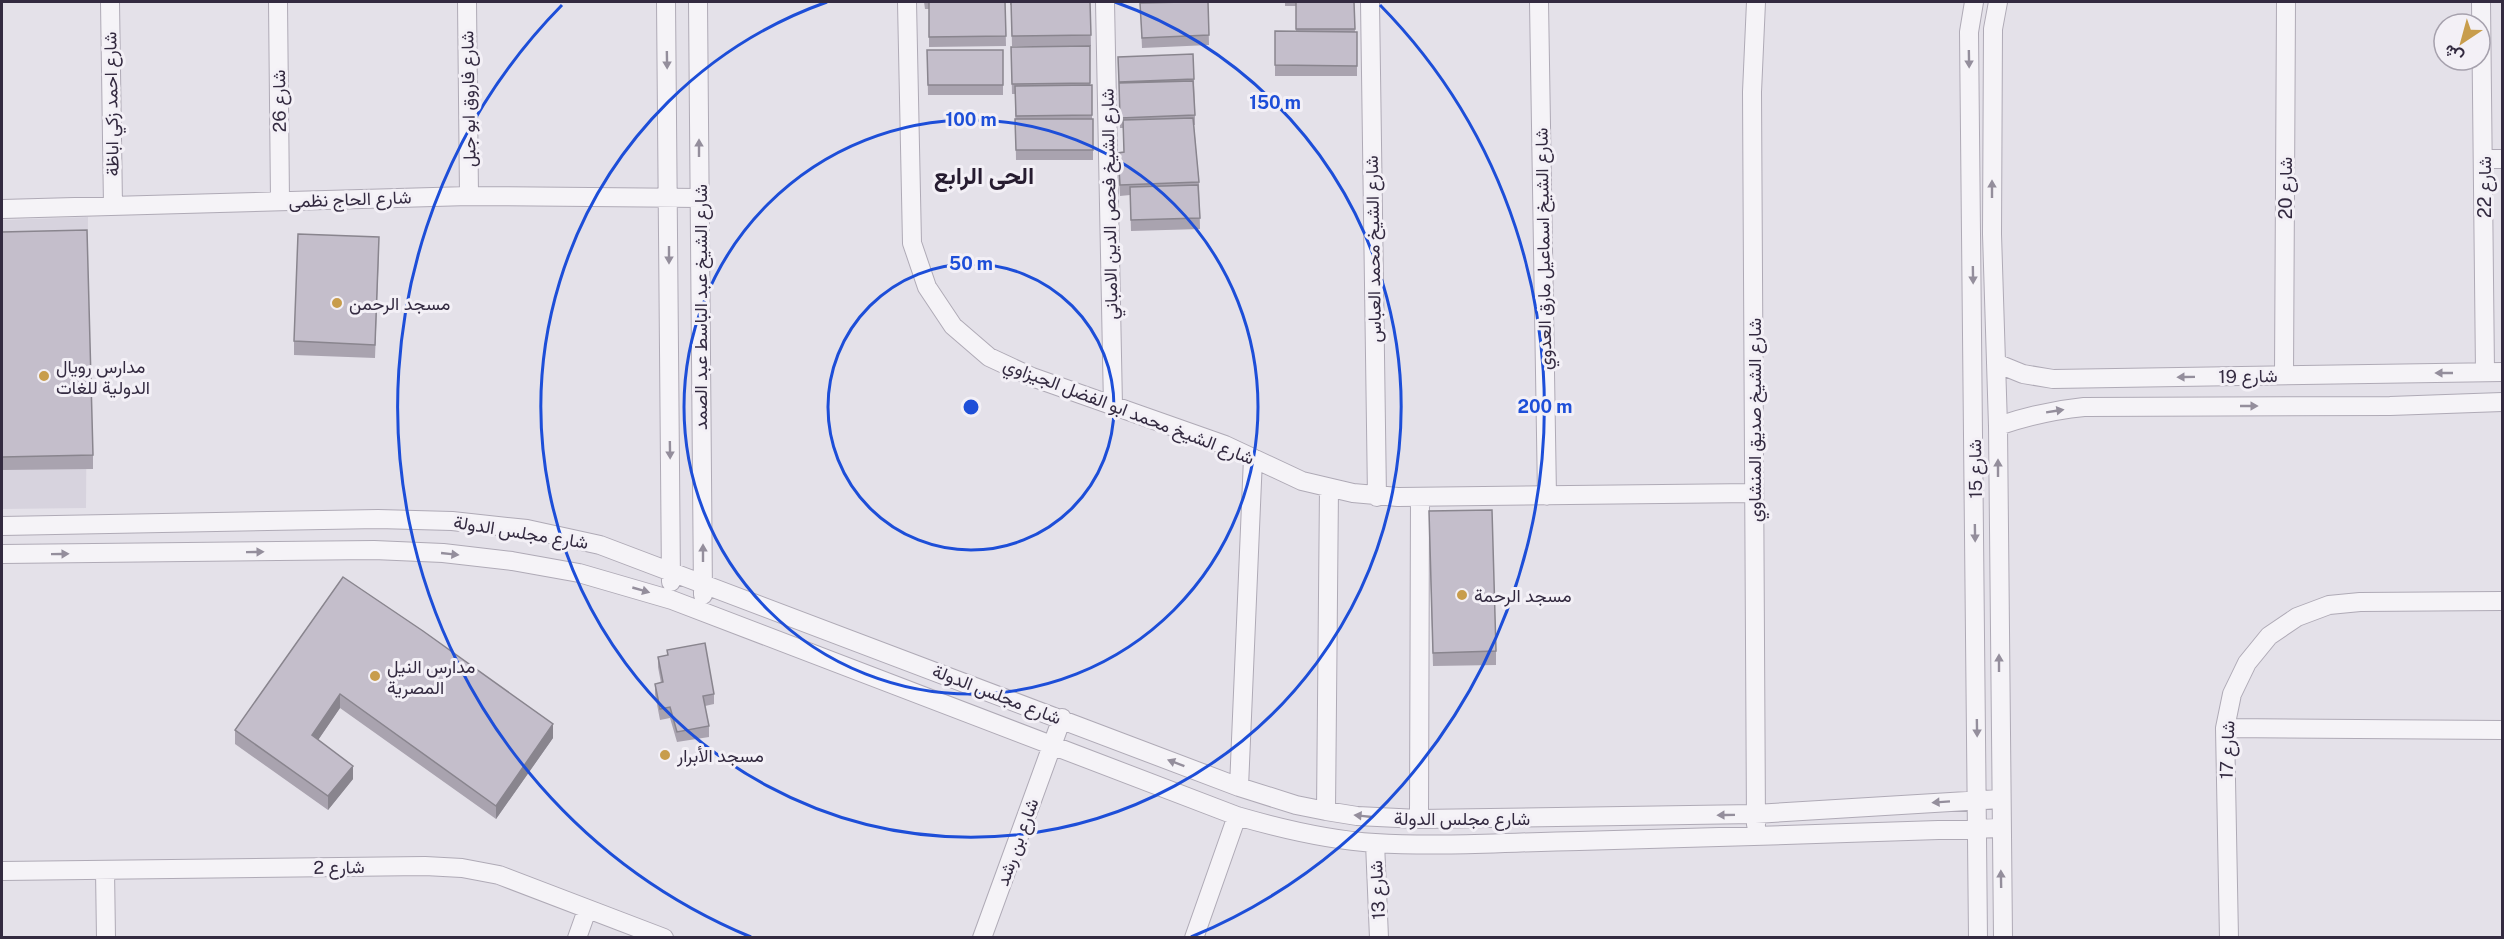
<svg xmlns="http://www.w3.org/2000/svg" width="2504" height="939" font-family="'Public Sans',Vazirmatn,sans-serif">
  <style>
    .built { fill: #d7d3de }
    .lines { fill: none; stroke-linecap: round; stroke-linejoin: round }
    .street-casing { stroke: #afaab6; stroke-width: 20 }
    .street { stroke: #f5f3f7; stroke-width: 18 }
    .wall { fill: #a9a3af }
    .shaded-wall { fill: #89858e }
    .building { fill: #c4becb; stroke: #89858e; stroke-width: 1.5 }
    .oneway { fill: #948e9c }
    .ring { fill: none; stroke: #1d4ed8; stroke-width: 3 }
    .poi-dot { fill: #c89d4c; stroke: #f3f0f6; stroke-width: 2 }
    .labels { text-anchor: middle; dominant-baseline: central; stroke-width: 6; stroke-linejoin: round; paint-order: stroke }
    .street-label { font-size: 18px; fill: #332a40; stroke: #f3f0f6 }
    .poi-label { font-size: 18px; fill: #332a40; stroke: #f3f0f6; text-anchor: start }
    .district-label { font-size: 24px; font-weight: bold; fill: #261c30; stroke: #f3f0f6 }
    .centre { fill: #1d4ed8; stroke: #f3f0f6; stroke-width: 3 }
    .ring-label { font-size: 18px; text-anchor: middle; font-weight: bold; fill: #1d4ed8; stroke: #f3f0f6; stroke-width: 6; stroke-linejoin: round; paint-order: stroke }
  </style>
  <rect width="100%" height="100%" fill="#e4e1e9"/>
  <path class="built" d="M88,217L86,508L2,509V220Z"/>
  <g class="lines">
    <defs>
      <path id="street" d="M110,2L113,206
        M278,2L280,201
        M467,2L469,196
        M666,2L671,582
        M698,2L703,595
        M907,2L912,243L927,287L953,326L989,357L1032,377L1225,445L1302,481L1353,493L1398,497L1754,493
        M1105,2L1113,406
        M1370,2L1377,497
        M1539,2L1547,496
        M1974,2L1969,32L1978,938
        M1998,2L1993,29L1992,234L1998,426L2003,938
        M2481,2L2485,372
        M2483,159H2502
        M2,209L469,196L700,198
        M1996,363L2023,374L2053,379L2502,372
        M2284,375L2286,2
        M1998,426C2027,416 2054,410 2084,407L2390,406L2502,402
        M2,526L378,519L452,521L527,529L600,545L1239,787L1296,805L1326,811L1357,816L1419,819L1755,814L2000,799
        M2,554L374,550L443,553L512,561L579,573L672,600L1237,816C1282,829 1328,840 1375,843C1442,847 1511,842 1579,841C1719,838 1860,832 2000,828
        M2225,728L2502,730
        M1239,787L1253,458
        M1326,811L1329,488
        M1419,819L1420,497
        M1756,825L1752,92L1756,2
        M1375,843L1379,938
        M105,870L106,938
        M2,871L425,866L462,868L499,875L664,938
        M577,938L587,910
        M982,938L1062,718
        M1194,938L1237,816
        M2229,938L2225,728L2232,694L2247,663L2269,636L2297,617L2329,605L2360,602L2502,601"/>
    </defs>
    <use href="#street" class="street-casing"/>
    <use href="#street" class="street"/>
  </g>
  <path class="wall" d="M924,2H1005L1006,46L929,47V9H925Z
    M1010,2H1090L1091,46H1012L1011,5H1010Z
    M1149,2H1208L1209,45L1142,48L1140,3H1149Z
    M1285,2H1354L1355,32H1357V76H1275V31H1296V6H1285Z
    M1090,46V85H1092V119H1093V160H1016L1015,94H1012L1011,47Z
    M927,50H1003V95H928Z
    M1118,57L1194,79L1195,115V125H1194L1199,182L1200,229L1131,231L1130,195L1120,196L1118,163L1124,152L1123,128H1120Z
    M2,232L93,455V469L2,470Z
    M379,251L375,358L294,355V341Z
    M1429,525L1496,651V665L1433,666Z
    M343,577L553,738L496,819L340,708L318,740L353,779L328,810L235,744V730Z
    M667,650L714,694V704L705,706L709,726V737L677,742L670,718L660,720L655,694V684L661,683L658,667V657L667,655Z"/>
  <path class="shaded-wall" d="M340,694V708L312,749V735Z
    M553,724V738L496,819V806Z
    M353,766V779L328,810V796Z"/>
  <path class="building" d="M929,2H1005L1006,36L929,37Z
    M1011,2H1090L1091,35L1012,36Z
    M1185,2H1208L1209,35L1142,38L1140,3Z
    M1296,2H1354L1355,29H1296Z
    M1275,31L1357,32V66L1275,65Z
    M1090,46V83L1012,84L1011,47Z
    M927,50H1003V85H928Z
    M1193,54L1194,79L1119,82L1118,57Z
    M1193,81L1195,115L1120,118L1119,83Z
    M1092,85V115L1016,116L1015,86Z
    M1193,118L1199,182L1120,185L1118,153L1124,152L1123,120Z
    M1015,119H1093V150H1016Z
    M1198,185L1200,218L1131,220L1130,187Z
    M87,230L93,455L2,457V232Z
    M298,234L379,237L375,345L294,341Z
    M1492,510L1496,651L1433,653L1429,511Z
    M343,577L423,631L553,724L496,806L340,694L312,735L353,766L328,796L235,730Z
    M705,643L714,694L703,696L709,726L677,732L670,707L660,709L655,684L663,682L658,657L668,655L667,650Z"/>
  <defs><path id="oneway-solid" d="M-6-.8H1V-3.2L6.5 0L1 3.2V.8H-6Z" transform="scale(1.5)"/></defs>
  <g class="oneway">
    <use href="#oneway-solid" transform="translate(1969 59) rotate(89)"/>
    <use href="#oneway-solid" transform="translate(667 60) rotate(89)"/>
    <use href="#oneway-solid" transform="translate(699 148) rotate(-90)"/>
    <use href="#oneway-solid" transform="translate(1992 189) rotate(-90)"/>
    <use href="#oneway-solid" transform="translate(669 255) rotate(90)"/>
    <use href="#oneway-solid" transform="translate(1973 275) rotate(89)"/>
    <use href="#oneway-solid" transform="translate(2444 373) rotate(180)"/>
    <use href="#oneway-solid" transform="translate(2186 377) rotate(179)"/>
    <use href="#oneway-solid" transform="translate(2249 406)"/>
    <use href="#oneway-solid" transform="translate(2055 411) rotate(-9)"/>
    <use href="#oneway-solid" transform="translate(670 450) rotate(89)"/>
    <use href="#oneway-solid" transform="translate(1998 468) rotate(-90)"/>
    <use href="#oneway-solid" transform="translate(1975 533) rotate(89)"/>
    <use href="#oneway-solid" transform="translate(255 552) rotate(-1)"/>
    <use href="#oneway-solid" transform="translate(703 553) rotate(-90)"/>
    <use href="#oneway-solid" transform="translate(60 554) rotate(-1)"/>
    <use href="#oneway-solid" transform="translate(450 554) rotate(6)"/>
    <use href="#oneway-solid" transform="translate(641 590) rotate(16)"/>
    <use href="#oneway-solid" transform="translate(1999 663) rotate(-90)"/>
    <use href="#oneway-solid" transform="translate(1977 728) rotate(89)"/>
    <use href="#oneway-solid" transform="translate(1176 763) rotate(-159)"/>
    <use href="#oneway-solid" transform="translate(1941 802) rotate(176)"/>
    <use href="#oneway-solid" transform="translate(1726 815) rotate(179)"/>
    <use href="#oneway-solid" transform="translate(1363 816) rotate(-174)"/>
    <use href="#oneway-solid" transform="translate(2001 879) rotate(-91)"/>
  </g>
  <g class="ring">
    <circle cx="971" cy="407" r="143"/>
    <circle cx="971" cy="407" r="287"/>
    <path d="M1115 2A430 430 0 1 1 827 2"/>
    <path d="M751 937A574 574 0 0 1 562 5M1380 5A574 574 0 0 1 1191 937"/>
  </g>
  <g class="poi-dot">
    <circle cx="337" cy="303" r="6"/>
    <circle cx="44" cy="376" r="6"/>
    <circle cx="1462" cy="595" r="6"/>
    <circle cx="375" cy="676" r="6"/>
    <circle cx="665" cy="755" r="6"/>
  </g>
  <g class="labels">
    <g class="street-label">
      <text transform="translate(468 99) rotate(-91)">شارع فاروق ابو جبل</text>
      <text transform="translate(279 101) rotate(-91)">شارع 26</text>
      <text transform="translate(111 104) rotate(-91)">شارع احمد زكي اباظة</text>
      <text transform="translate(2484 187) rotate(-90)">شارع 22</text>
      <text transform="translate(2285 188) rotate(-90)">شارع 20</text>
      <text transform="translate(350 199) rotate(-2)">شارع الحاج نظمى</text>
      <text transform="translate(1109 204) rotate(-91)">شارع الشيخ فحص الدين الامباني</text>
      <text transform="translate(1373 249) rotate(-91)">شارع الشيخ محمد العباس</text>
      <text transform="translate(1543 249) rotate(-91)">شارع الشيخ اسماعيل مارق العدوي</text>
      <text transform="translate(700 307) rotate(-90)">شارع الشيخ عبد الباسط عبد الصمد</text>
      <text transform="translate(2248 376) rotate(-1)">شارع 19</text>
      <text transform="translate(1129 411) rotate(21)">شارع الشيخ محمد ابو الفضل الجيزاوي</text>
      <text transform="translate(1754 420) rotate(-90)">شارع الشيخ صديق المنشاوي</text>
      <text transform="translate(1975 469) rotate(-91)">شارع 15</text>
      <text transform="translate(521 532) rotate(9)">شارع مجلس الدولة</text>
      <text transform="translate(997 694) rotate(21)">شارع مجلس الدولة</text>
      <text transform="translate(2227 750) rotate(-88)">شارع 17</text>
      <text x="1462" y="818">شارع مجلس الدولة</text>
      <text transform="translate(1017 842) rotate(-70)">شارع بن رشد</text>
      <text transform="translate(339 867) rotate(-1)">شارع 2</text>
      <text transform="translate(1377 890) rotate(-93)">شارع 13</text>
    </g>
    <g class="poi-label">
      <text x="349" y="303">مسجد الرحمن</text>
      <text x="56" y="366">مدارس رويال<tspan x="56" dy="21">الدولية للغات</tspan></text>
      <text x="1474" y="595">مسجد الرحمة</text>
      <text x="387" y="666">مدارس النيل<tspan x="387" dy="21">المصرية</tspan></text>
      <text x="677" y="755">مسجد الأبرار</text>
    </g>
    <g class="district-label">
      <text x="984" y="175">الحى الرابع</text>
    </g>
  </g>
  <circle cx="971" cy="407" r="9" class="centre"/>
  <g class="ring-label">
    <text x="1275" y="109">150 m</text>
    <text x="971" y="126">100 m</text>
    <text x="971" y="270">50 m</text>
    <text x="1545" y="413">200 m</text>
  </g>
  <rect width="2504" height="939" fill="none" stroke="#332a40" stroke-width="6"/>
  <g transform="translate(2462 42) rotate(216)"><circle r="28" fill="#f3f0f6" stroke="#a6a1ad" stroke-width="1.5"/>
  <path d="M0-4.5L10 22L0 15L-10 22Z" fill="#c89d4c"/>
  <text y="-9" font-size="16" font-weight="bold" text-anchor="middle" fill="#332a40">ش</text>
  </g>
</svg>
